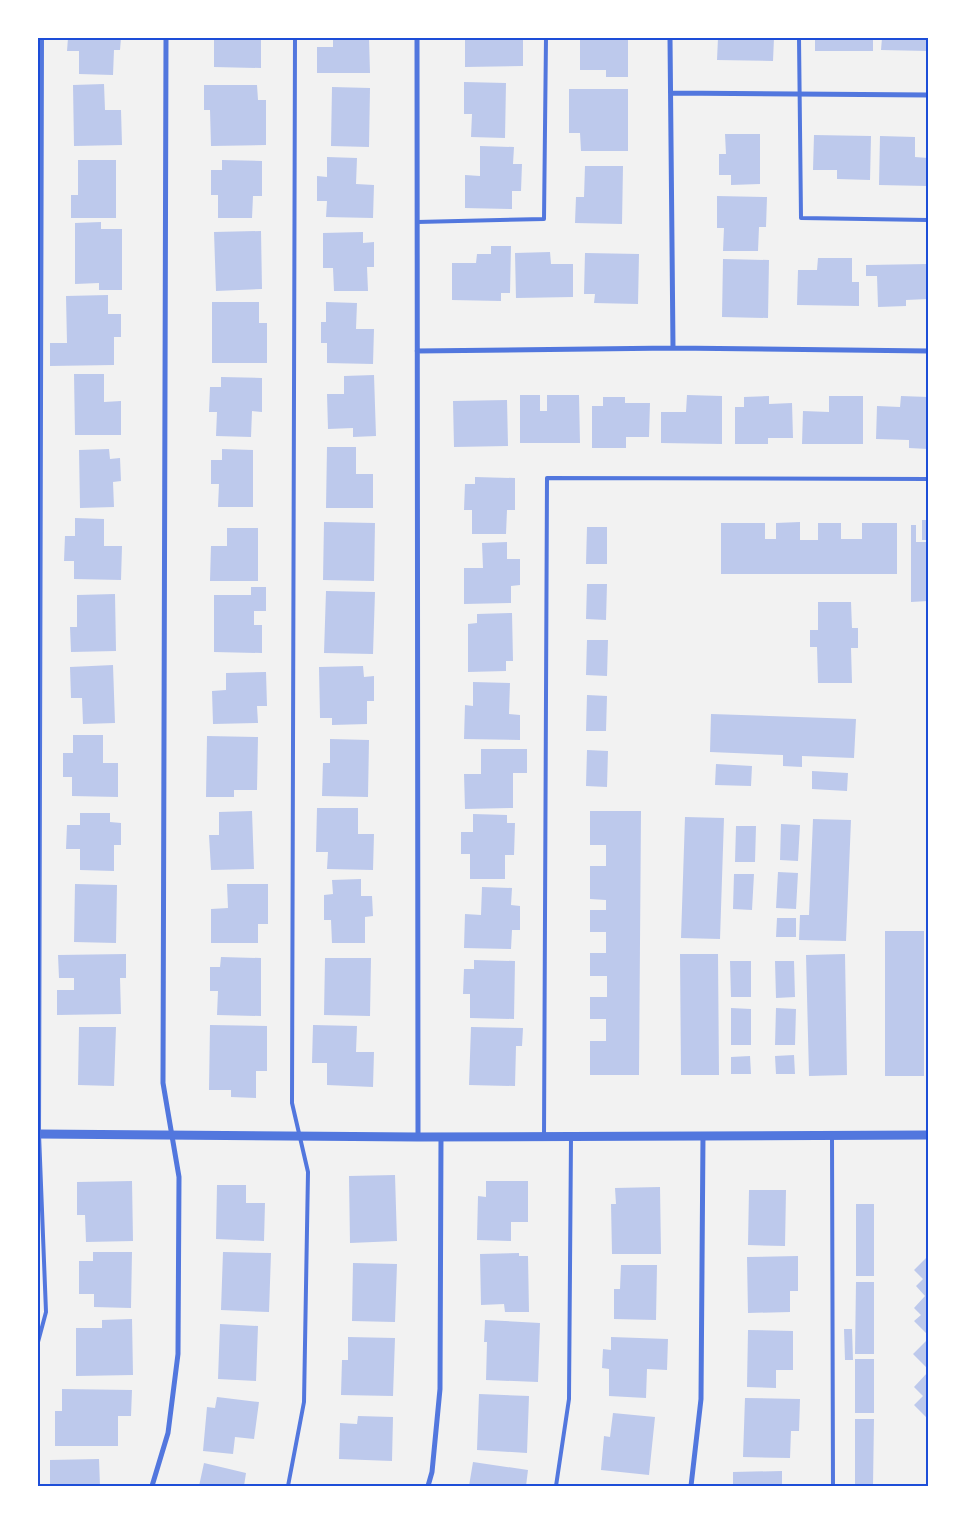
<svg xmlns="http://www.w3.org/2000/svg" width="966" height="1524" font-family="Figtree,sans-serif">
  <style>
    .building { fill: #bdc9ec }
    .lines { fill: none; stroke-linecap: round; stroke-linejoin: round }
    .service { stroke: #5277de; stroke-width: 4 }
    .minor { stroke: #5277de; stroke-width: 5 }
    .tertiary { stroke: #5277de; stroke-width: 9 }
    .neatline { fill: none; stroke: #1d4ed8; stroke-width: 2 }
  </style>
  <rect width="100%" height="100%" fill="#f2f2f2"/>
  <path class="building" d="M68,38H121L120,50H114L113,75L79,74V51H67Z
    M214,38H261V68L214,67Z
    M333,38H369L370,73H317V47H333Z
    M465,38H523V66L465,67Z
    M580,38H628V77H606V70H580Z
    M718,38H774L773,61L717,60Z
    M815,38H873V51H815Z
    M882,38H928V51L881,50Z
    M464,82L506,83L505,138L471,137L472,114H464Z
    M104,84L105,110H121L122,145L74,146L73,85Z
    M204,85H257L258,100H266V145L211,146L210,110H204Z
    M332,87L370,88L369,147L331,146Z
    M569,89H628V151H581L580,133H569Z
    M725,134H760V184L731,185V175H719V154H726Z
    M814,135L871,136L870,180L837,179V170H813Z
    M880,136L915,137V157L928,158V186L879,185Z
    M480,146L514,147L513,164H522L521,191H512V209L465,208V175L480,176Z
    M327,157L357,158L356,184L374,185L373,218L326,217L327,201H317V176L327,177Z
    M78,160H116V218H71V195H78Z
    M222,160L262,161V196H253L252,218H218V195H211V170H222Z
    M585,166H623L622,224L575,223L576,197H584Z
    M717,196L767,197L766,227H759L758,251H723L724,228H717Z
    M101,222V229H122V290H99V283L75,284V223Z
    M261,231L262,289L216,291L214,232Z
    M363,232V243L374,242V267H367L368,291H334L333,268H323V233Z
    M491,246H511L510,293H501V301L452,300V263H476L477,254H491Z
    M550,252L551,264H573V297L516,298L515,253Z
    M585,253L639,254L638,304L594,303L595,294H584Z
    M818,258H852V282H859V306L797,305L798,270H817Z
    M723,259L769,260L768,318L722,317Z
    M928,264V299L906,300V306L878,307L877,276H866V265Z
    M108,295V314H121V337H114V365L50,366V343H67L66,296Z
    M212,302H259V323H267V363H212Z
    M326,302L357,303L356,329H374L373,364L327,363V343H321V322H326Z
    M74,374H104V402L121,401V435H75Z
    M374,375L376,436L353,437V428L328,429L327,394H344V376Z
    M221,377L262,378V412L252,411L251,437L216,436L217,412H209L210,387H221Z
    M520,395H540V411H547V395H579L580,443H520Z
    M687,395L722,396V444L661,443V412H686Z
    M769,396V404L792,403L793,438H768V444H735V407H744V397Z
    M829,396H863V444H802L803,411L829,412Z
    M901,396L928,397V449L909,448V440L876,439L877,406L900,407Z
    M603,397H625V403H650L649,437H626V448H592V406H603Z
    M507,400L508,446L454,447L453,401Z
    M327,447H356V474H373V508H326Z
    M109,449L110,459L120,458L121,481L113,482L114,507L80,508L79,450Z
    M222,449L253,450V507H218L219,484H211V460H222Z
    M475,477L515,478V510H507L506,534H472V510H464L465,484H475Z
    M75,518L104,519V546H122L121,580L74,579V561H64L65,536H75Z
    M922,520H928V540H922Z
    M324,522L375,523L374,581L323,580Z
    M800,522V540H818V523H841V539H862V523H897V574H721V523H765V539H776V523Z
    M911,525H916V542H928V601L911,602Z
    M587,527H607V564H586Z
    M227,528H258V581H210L211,546H227Z
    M507,542V559H520V585L511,586V603L464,604V568H483L482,543Z
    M587,584H607L606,620L586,619Z
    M251,587H266V611H254V625H262V653L214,652V595H251Z
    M326,591L375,592L373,654L324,653Z
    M115,594L116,651L71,652L70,627H77V595Z
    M818,602H851L852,628H858V648H851L852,683H818L817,647H810V630H818Z
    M512,613L513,661H506V671L468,672V624L477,623V614Z
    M587,640H608L607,676L586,675Z
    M113,665L115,723L83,724L82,698H71L70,667Z
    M363,666L364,677L374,676V701H367V724L332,725V718H320L319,667Z
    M266,672L267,706H257L258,723L213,724L212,691L226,690V673Z
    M473,682L510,683L509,714L520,715V740L464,739L465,705L473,706Z
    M587,695L607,696L606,731H586Z
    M711,714L856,719L854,758L802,756V767L783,766V755L710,752Z
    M73,735H103V763H118V797L72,796V777H63V753H73Z
    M207,736L258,737L257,790H234V797H206Z
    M330,739L369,740L368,797L322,796L323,763H330Z
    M481,749H527V773H513V808L465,809L464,774H481Z
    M587,750L608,751L607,787L586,786Z
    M716,764L752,766L751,786L715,785Z
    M812,771L848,773L847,791L812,789Z
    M317,808H358V834H374L373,870L327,869L328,852H316Z
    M252,811L254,869L211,870L209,835H219V812Z
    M590,811H641L639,1075H590V1041H606V1019H590V997H607V976H590V953H606V932H590V910H606V900L590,899V866H606V845H590Z
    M80,813H110V822L121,823V845H114V871L80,870V849H66L67,825H80Z
    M473,814L507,815V823H515L514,855H505V879H470V854H461V832H473Z
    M685,817L724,818L720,939L681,938Z
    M813,819L851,820L846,941L799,940L800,915H809Z
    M781,824L800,825L798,861L780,860Z
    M736,826H756L755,862H735Z
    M778,872L798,873L796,909L776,908Z
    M734,874H754L752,910L733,909Z
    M361,879V896H372L373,916L365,917V943H332L331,920H324V895L333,894L332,880Z
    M75,884L117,885L116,943L74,942Z
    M227,884H268V924H258V943H211V909L228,908Z
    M482,887L512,888L511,905L520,906V930H512L511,949L464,948L465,914L481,915Z
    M777,918H796V937H776Z
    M885,931H924V1076H885Z
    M126,954V978H120L121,1014L57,1015V990H74V978H59L58,955Z
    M680,954H718L719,1075H681Z
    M845,954L847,1075L809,1076L806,955Z
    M221,957L261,958V1016L217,1015L218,991H210V967H220Z
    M325,958H371L370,1016L324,1015Z
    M474,960L515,961L514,1019L470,1018V994H463L464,969H474Z
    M730,961H751V997H731Z
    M775,961H794L795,997L776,998Z
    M731,1008L751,1009V1045H731Z
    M776,1008L796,1009L795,1045H775Z
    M210,1025L267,1026V1071H256V1098L231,1097V1090H209Z
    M313,1025L357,1026L356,1052H374L373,1087L327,1085V1063H312Z
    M79,1027H116L114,1086L78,1085Z
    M471,1027L523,1028L522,1046H516L515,1086L469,1085Z
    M794,1055L795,1074H776L775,1056Z
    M750,1056L751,1074H731V1057Z
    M395,1175L397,1241L350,1243L349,1176Z
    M132,1181L133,1241L86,1242L85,1215H77V1182Z
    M486,1181H528V1222H511V1241L477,1240L478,1196L486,1197Z
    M217,1185H246V1203H265L264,1241L216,1239Z
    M660,1187L661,1254H612L611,1204H616L615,1188Z
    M749,1190H786L785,1246L748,1245Z
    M856,1204H874V1276H856Z
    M93,1252H132L131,1308L94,1307V1294H79V1261H93Z
    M223,1252L271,1253L269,1312L221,1310Z
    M519,1253V1256H528L529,1312H505L504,1304L481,1305L480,1254Z
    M798,1256V1291H790V1312L748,1313L747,1257Z
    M928,1256V1335L914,1321L921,1315L914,1308L925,1296L916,1286L923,1279L914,1270Z
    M353,1263L397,1264L395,1322L352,1321Z
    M621,1265H657L656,1320L614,1319V1289H620Z
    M856,1282H874V1354H855Z
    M132,1319L133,1375L76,1376V1328H102V1320Z
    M485,1320L540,1323L538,1382L486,1380L487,1342H484Z
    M220,1324L258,1326L256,1381L218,1379Z
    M844,1329H852L853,1360H845Z
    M748,1330L793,1331V1370H776V1388L747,1387Z
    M348,1337L395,1338L393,1396L341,1395L342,1360H348Z
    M611,1337L668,1339L667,1370L647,1369L646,1398L609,1396V1369L602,1368L603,1349L611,1350Z
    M928,1339V1369L913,1354Z
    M855,1359H874V1413H855Z
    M928,1372V1419L914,1405L923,1396L914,1387Z
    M62,1389L132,1390L131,1416H118V1446H55V1411H62Z
    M479,1394L529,1396L527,1453L477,1450Z
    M217,1397L259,1402L254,1439L235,1437L233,1454L203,1451L207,1407L215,1408Z
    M745,1398L800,1399L799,1431H791L790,1458L743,1457Z
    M613,1413L655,1417L649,1475L601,1470L604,1436L610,1437Z
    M358,1416L393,1417L392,1461L339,1459L340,1423L357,1424Z
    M855,1419H874L873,1486H855Z
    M99,1459L100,1486H50V1460Z
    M473,1462L528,1470L526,1486H469Z
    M204,1463L246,1473L244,1486H199Z
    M782,1471V1486H733V1472Z"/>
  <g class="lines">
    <path class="service" d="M799,38L801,218L928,220
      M417,222L544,219L546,38
      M544,1136L547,478L928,479
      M832,1137L833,1486
      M38,1342L46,1312L39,1134L42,38
      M288,1486L304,1402L308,1172L292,1103L295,38
      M556,1486L569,1399L571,1137"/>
    <path class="minor" d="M417,38L418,1137
      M670,38L673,348
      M671,93L928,95
      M417,351L673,348L928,351
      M152,1486L168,1433L178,1354L179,1177L163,1083L166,38
      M428,1486L432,1472L440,1389L441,1137
      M691,1486L701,1399L703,1135"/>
    <path class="tertiary" d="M38,1134L418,1137L928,1135"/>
  </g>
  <rect width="966" height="1524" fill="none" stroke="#ffffff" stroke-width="78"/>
  <rect x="39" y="39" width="888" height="1446" class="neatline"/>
</svg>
